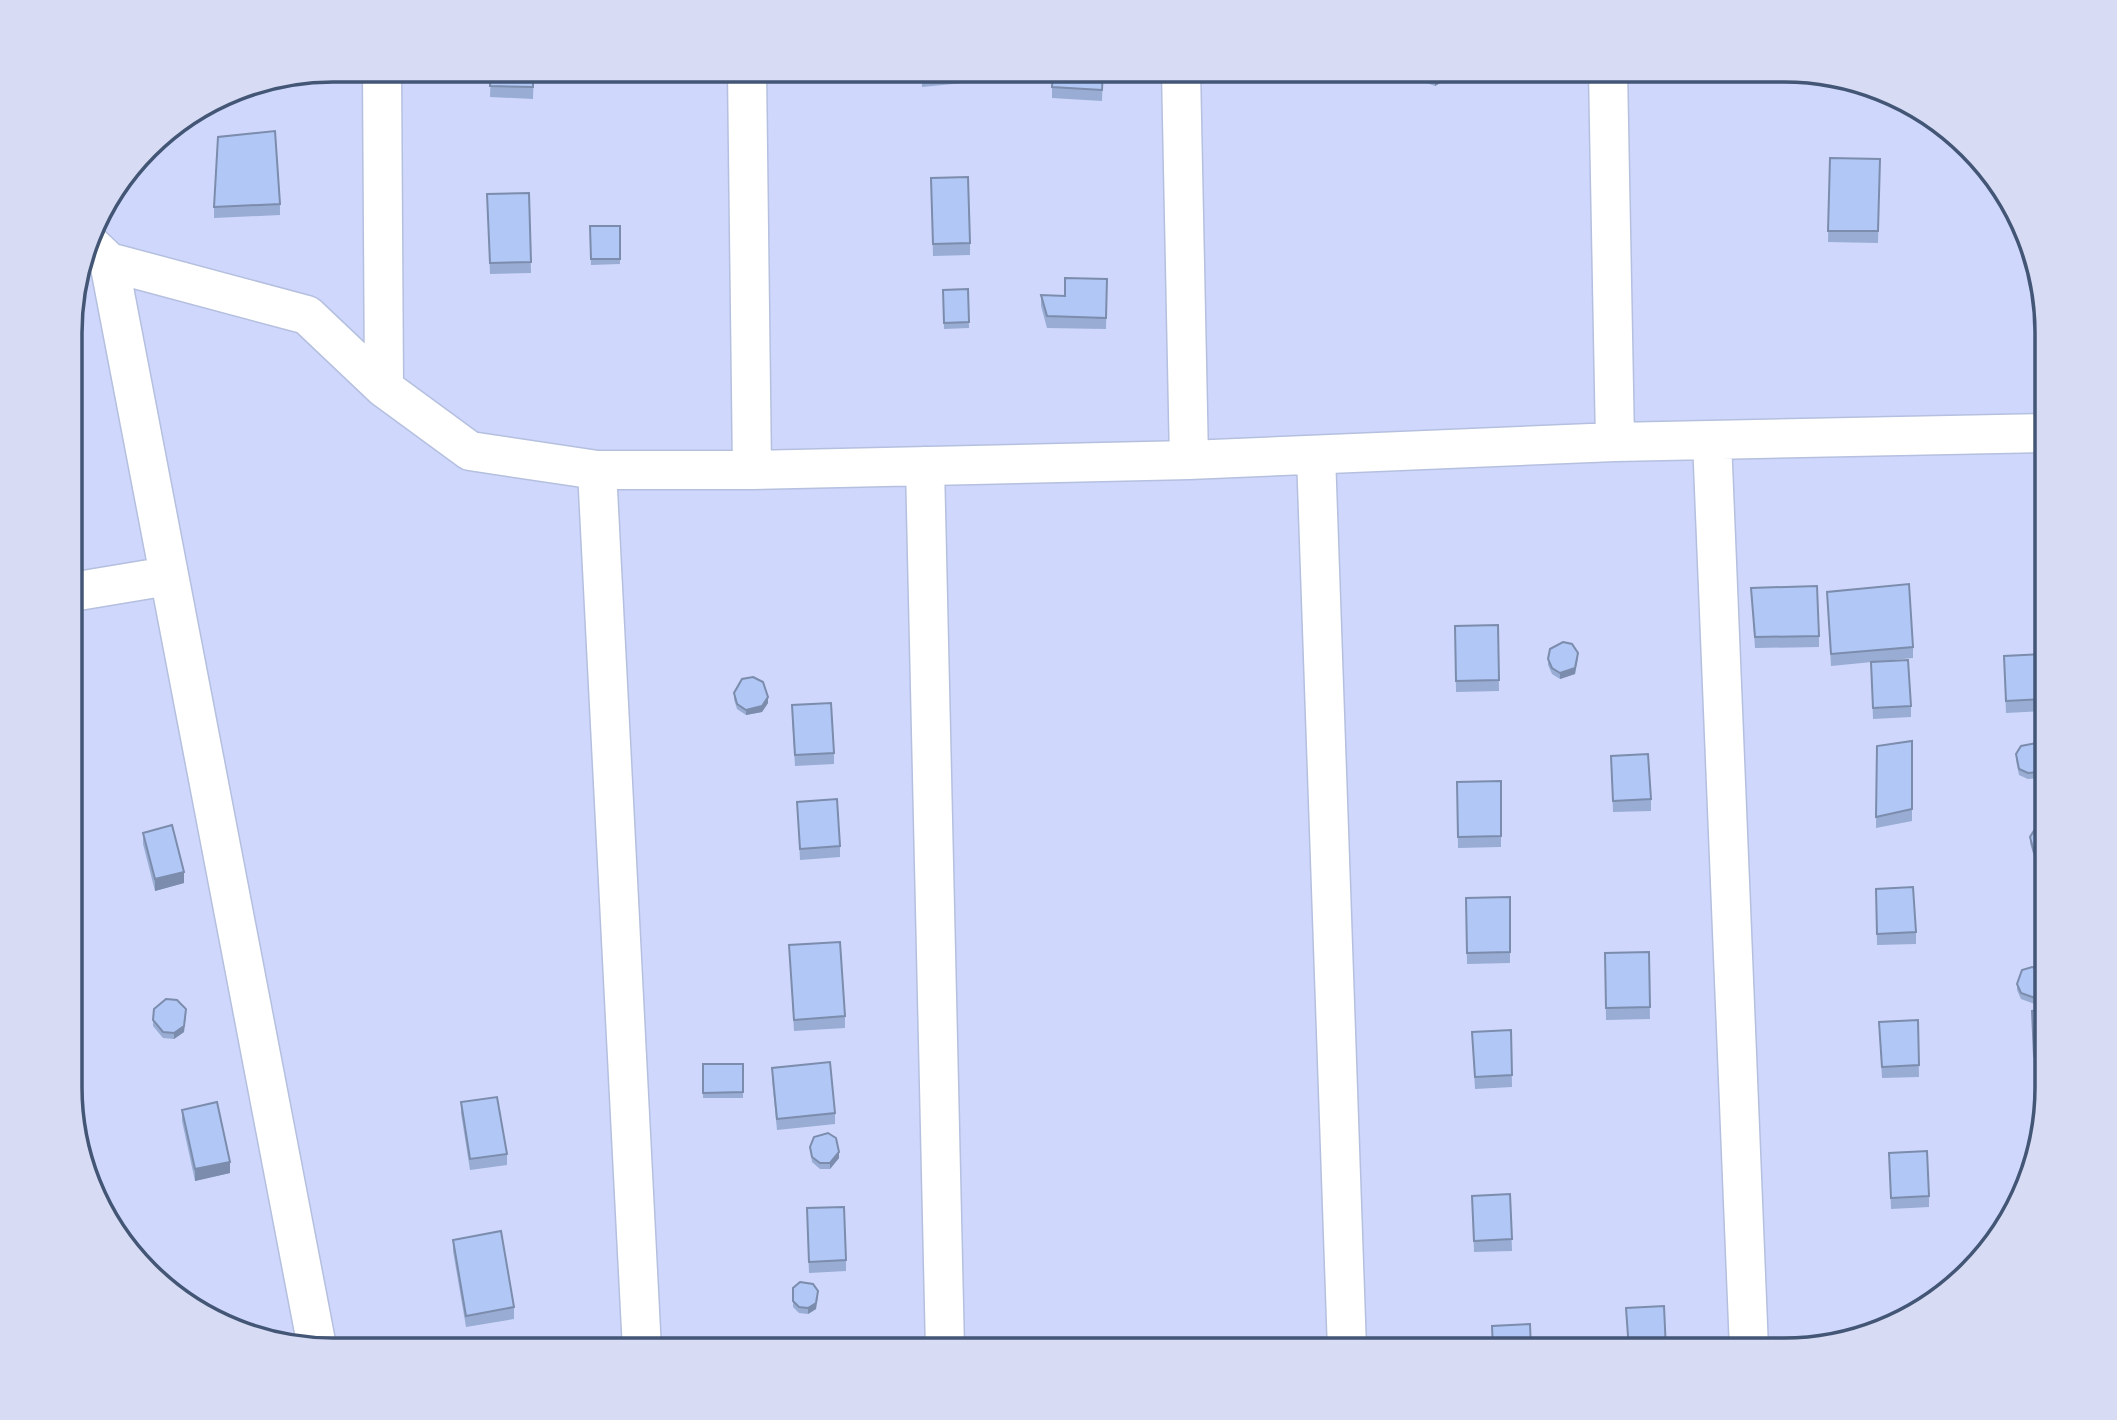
<svg xmlns="http://www.w3.org/2000/svg" width="2117" height="1420" font-family="Lato,sans-serif">
  <style>
    .residential { fill: #cfd7fc }
    .lines { fill: none; stroke-linecap: round; stroke-linejoin: round }
    .minor-casing { stroke: #b5c0df; stroke-width: 41 }
    .minor { stroke: #fff; stroke-width: 38 }
    .wall { fill: #98acd4 }
    .shaded-wall { fill: #7c8cac }
    .building { fill: #b1c8f6; stroke: #7c8cac; stroke-width: 2 }
    .rim { fill: none; stroke: #435675; stroke-width: 3.5 }
  </style>
  <rect width="100%" height="100%" fill="#dbe0fe"/>
  <path class="residential" d="M333,70H1784L1868,84L1930,115L2012,202L2046,317V1103L2033,1171L2002,1233L1915,1315L1800,1349L333,1350L249,1336L187,1305L105,1219L72,1121V299L97,217L159,136L233,90Z"/>
  <g class="lines">
    <defs>
      <path id="minor" d="M382,70L384,388
        M747,70L752,470
        M1181,70L1189,460
        M1608,70L1615,442
        M89,243L109,262L307,315L384,388L470,451L597,470H752L1189,460L1615,442L2046,433
        M109,262L317,1347
        M1712,440L1749,1349
        M1316,455L1347,1350
        M925,466L945,1350
        M597,470L642,1350
        M72,592L168,576"/>
    </defs>
    <use href="#minor" class="minor-casing"/>
    <use href="#minor" class="minor"/>
  </g>
  <path class="wall" d="M491,70H534L533,99L490,97Z
    M630,70H668V83L630,81Z
    M921,70H963V83L922,87Z
    M1103,70L1102,101L1052,98V87Z
    M1418,70H1448V72L1444,81L1435,86L1421,81Z
    M1830,158L1880,159L1878,243L1828,242Z
    M931,178L970,243V255L933,256Z
    M529,193L531,273L490,274L487,194Z
    M280,204V215L214,218V207Z
    M590,226L620,259V264L591,265Z
    M1107,279L1106,329L1047,328L1041,306V295L1065,296Z
    M968,289L969,328L944,329L943,290Z
    M1751,588L1819,636V647L1755,648Z
    M1827,592L1913,647V658L1831,666Z
    M1498,625L1499,691L1456,692L1455,626Z
    M2004,656L2044,699V711L2006,713Z
    M1548,659H1578L1575,674L1560,679L1552,674L1548,665Z
    M1871,662L1911,706V717L1873,719Z
    M734,693L768,703L762,712L746,715L737,709L734,699Z
    M792,717L834,753V764L795,766Z
    M1912,741V821L1876,828L1877,746Z
    M2016,754L2045,770L2038,778L2028,779L2019,775L2016,760Z
    M1611,756L1651,799V811L1613,812Z
    M1501,781V847L1458,848L1457,782Z
    M797,802L840,846V857L800,860Z
    M2046,827V861L2042,862L2034,857L2030,843V837Z
    M143,833L184,883L155,891L143,844Z
    M1876,889L1916,932V944L1877,945Z
    M1510,897V963L1467,964L1466,898Z
    M789,945L845,1016V1028L794,1031Z
    M1649,952L1650,1019L1606,1020L1605,953Z
    M2017,984L2044,999L2035,1004L2021,999L2017,990Z
    M2046,1010V1067H2034L2032,1011Z
    M186,1015L184,1032L174,1039L163,1038L153,1026V1020Z
    M1918,1020L1919,1077L1882,1078L1879,1022Z
    M1511,1030L1512,1087L1475,1089L1472,1032Z
    M703,1064H743V1098H703Z
    M772,1068L835,1113V1124L777,1130L772,1079Z
    M461,1102L507,1154V1165L470,1170L461,1113Z
    M182,1110L230,1173L195,1181L182,1121Z
    M810,1147L839,1158L830,1169H820L812,1162Z
    M1889,1153L1929,1196V1207L1891,1209Z
    M1510,1194L1512,1251L1474,1252L1472,1196Z
    M807,1219L846,1260V1271L809,1273Z
    M453,1240L514,1307V1319L466,1327L453,1251Z
    M793,1288L818,1297L816,1309L808,1314L799,1313L793,1307Z"/>
  <path class="shaded-wall" d="M1446,70H1448V72L1444,81L1435,86V80Z
    M1578,653L1575,674L1560,679V673Z
    M768,697V703L762,712L746,715V710Z
    M2045,764V770L2038,778V772Z
    M2046,855V861L2042,862V857Z
    M184,872V883L155,891V879Z
    M2046,982V988L2044,999L2035,1004V998Z
    M186,1009L184,1032L174,1039V1033Z
    M839,1152V1158L830,1169V1163Z
    M230,1162V1173L195,1181V1169Z
    M818,1291L816,1309L808,1314V1308Z"/>
  <path class="building" d="M491,70H533V87L490,86Z
    M642,70H668V72Z
    M922,70H963V72L922,75Z
    M1053,70H1103L1102,90L1052,87Z
    M1420,70H1446L1444,75L1435,80L1421,75Z
    M275,131L280,204L214,207L218,137Z
    M1830,158L1880,159L1878,231H1828Z
    M968,177L970,243L933,244L931,178Z
    M529,193L531,262L490,263L487,194Z
    M590,226H620V259H591Z
    M1065,278L1107,279L1106,318L1047,316L1041,295L1065,296Z
    M968,289L969,322L944,323L943,290Z
    M1909,584L1913,647L1831,654L1827,592Z
    M1817,586L1819,636L1755,637L1751,588Z
    M1498,625L1499,680L1456,681L1455,626Z
    M1563,642L1572,644L1578,653L1575,668L1560,673L1552,668L1548,659L1550,649Z
    M2042,654L2044,699L2006,701L2004,656Z
    M1908,660L1911,706L1873,708L1871,662Z
    M753,677L763,682L768,697L762,706L746,710L737,704L734,693L742,679Z
    M831,703L834,753L795,755L792,705Z
    M1912,741V809L1876,817L1877,746Z
    M2036,743L2044,749L2045,764L2038,772L2028,773L2019,769L2016,754L2021,746Z
    M1648,754L1651,799L1613,801L1611,756Z
    M1501,781V836L1458,837L1457,782Z
    M837,799L840,846L800,849L797,802Z
    M172,825L184,872L155,879L143,833Z
    M2046,827V855L2042,857L2034,852L2030,837L2035,829Z
    M1913,887L1916,932L1877,934L1876,889Z
    M1510,897V952L1467,953L1466,898Z
    M840,942L845,1016L794,1020L789,945Z
    M1649,952L1650,1007L1606,1008L1605,953Z
    M2032,967L2041,970L2046,977V982L2044,993L2035,998L2021,993L2017,984L2022,970Z
    M166,999L177,1000L186,1009L184,1026L174,1033L163,1032L153,1020L154,1009Z
    M2046,1010V1055L2034,1056L2032,1011Z
    M1918,1020L1919,1065L1882,1067L1879,1022Z
    M1511,1030L1512,1075L1475,1077L1472,1032Z
    M830,1062L835,1113L777,1119L772,1068Z
    M703,1064H743V1092L703,1093Z
    M497,1097L507,1154L470,1159L461,1102Z
    M217,1102L230,1162L195,1169L182,1110Z
    M828,1133L836,1138L839,1152L830,1163H820L812,1157L810,1147L814,1137Z
    M1927,1151L1929,1196L1891,1198L1889,1153Z
    M1510,1194L1512,1239L1474,1241L1472,1196Z
    M844,1207L846,1260L809,1262L807,1208Z
    M501,1231L514,1307L466,1316L453,1240Z
    M800,1282L813,1284L818,1291L816,1303L808,1308L799,1307L793,1301V1288Z
    M1664,1306L1666,1350H1629L1626,1308Z
    M1530,1324L1531,1350H1493L1492,1326Z"/>
  <path d="M0 0H2117V1420H0ZM333 82H1784A251 251 0 0 1 2035 333V1087A251 251 0 0 1 1784 1338H333A251 251 0 0 1 82 1087V333A251 251 0 0 1 333 82Z" fill="#d7dbf4" fill-rule="evenodd"/>
  <path class="rim" d="M333 82H1784A251 251 0 0 1 2035 333V1087A251 251 0 0 1 1784 1338H333A251 251 0 0 1 82 1087V333A251 251 0 0 1 333 82Z"/>
</svg>
